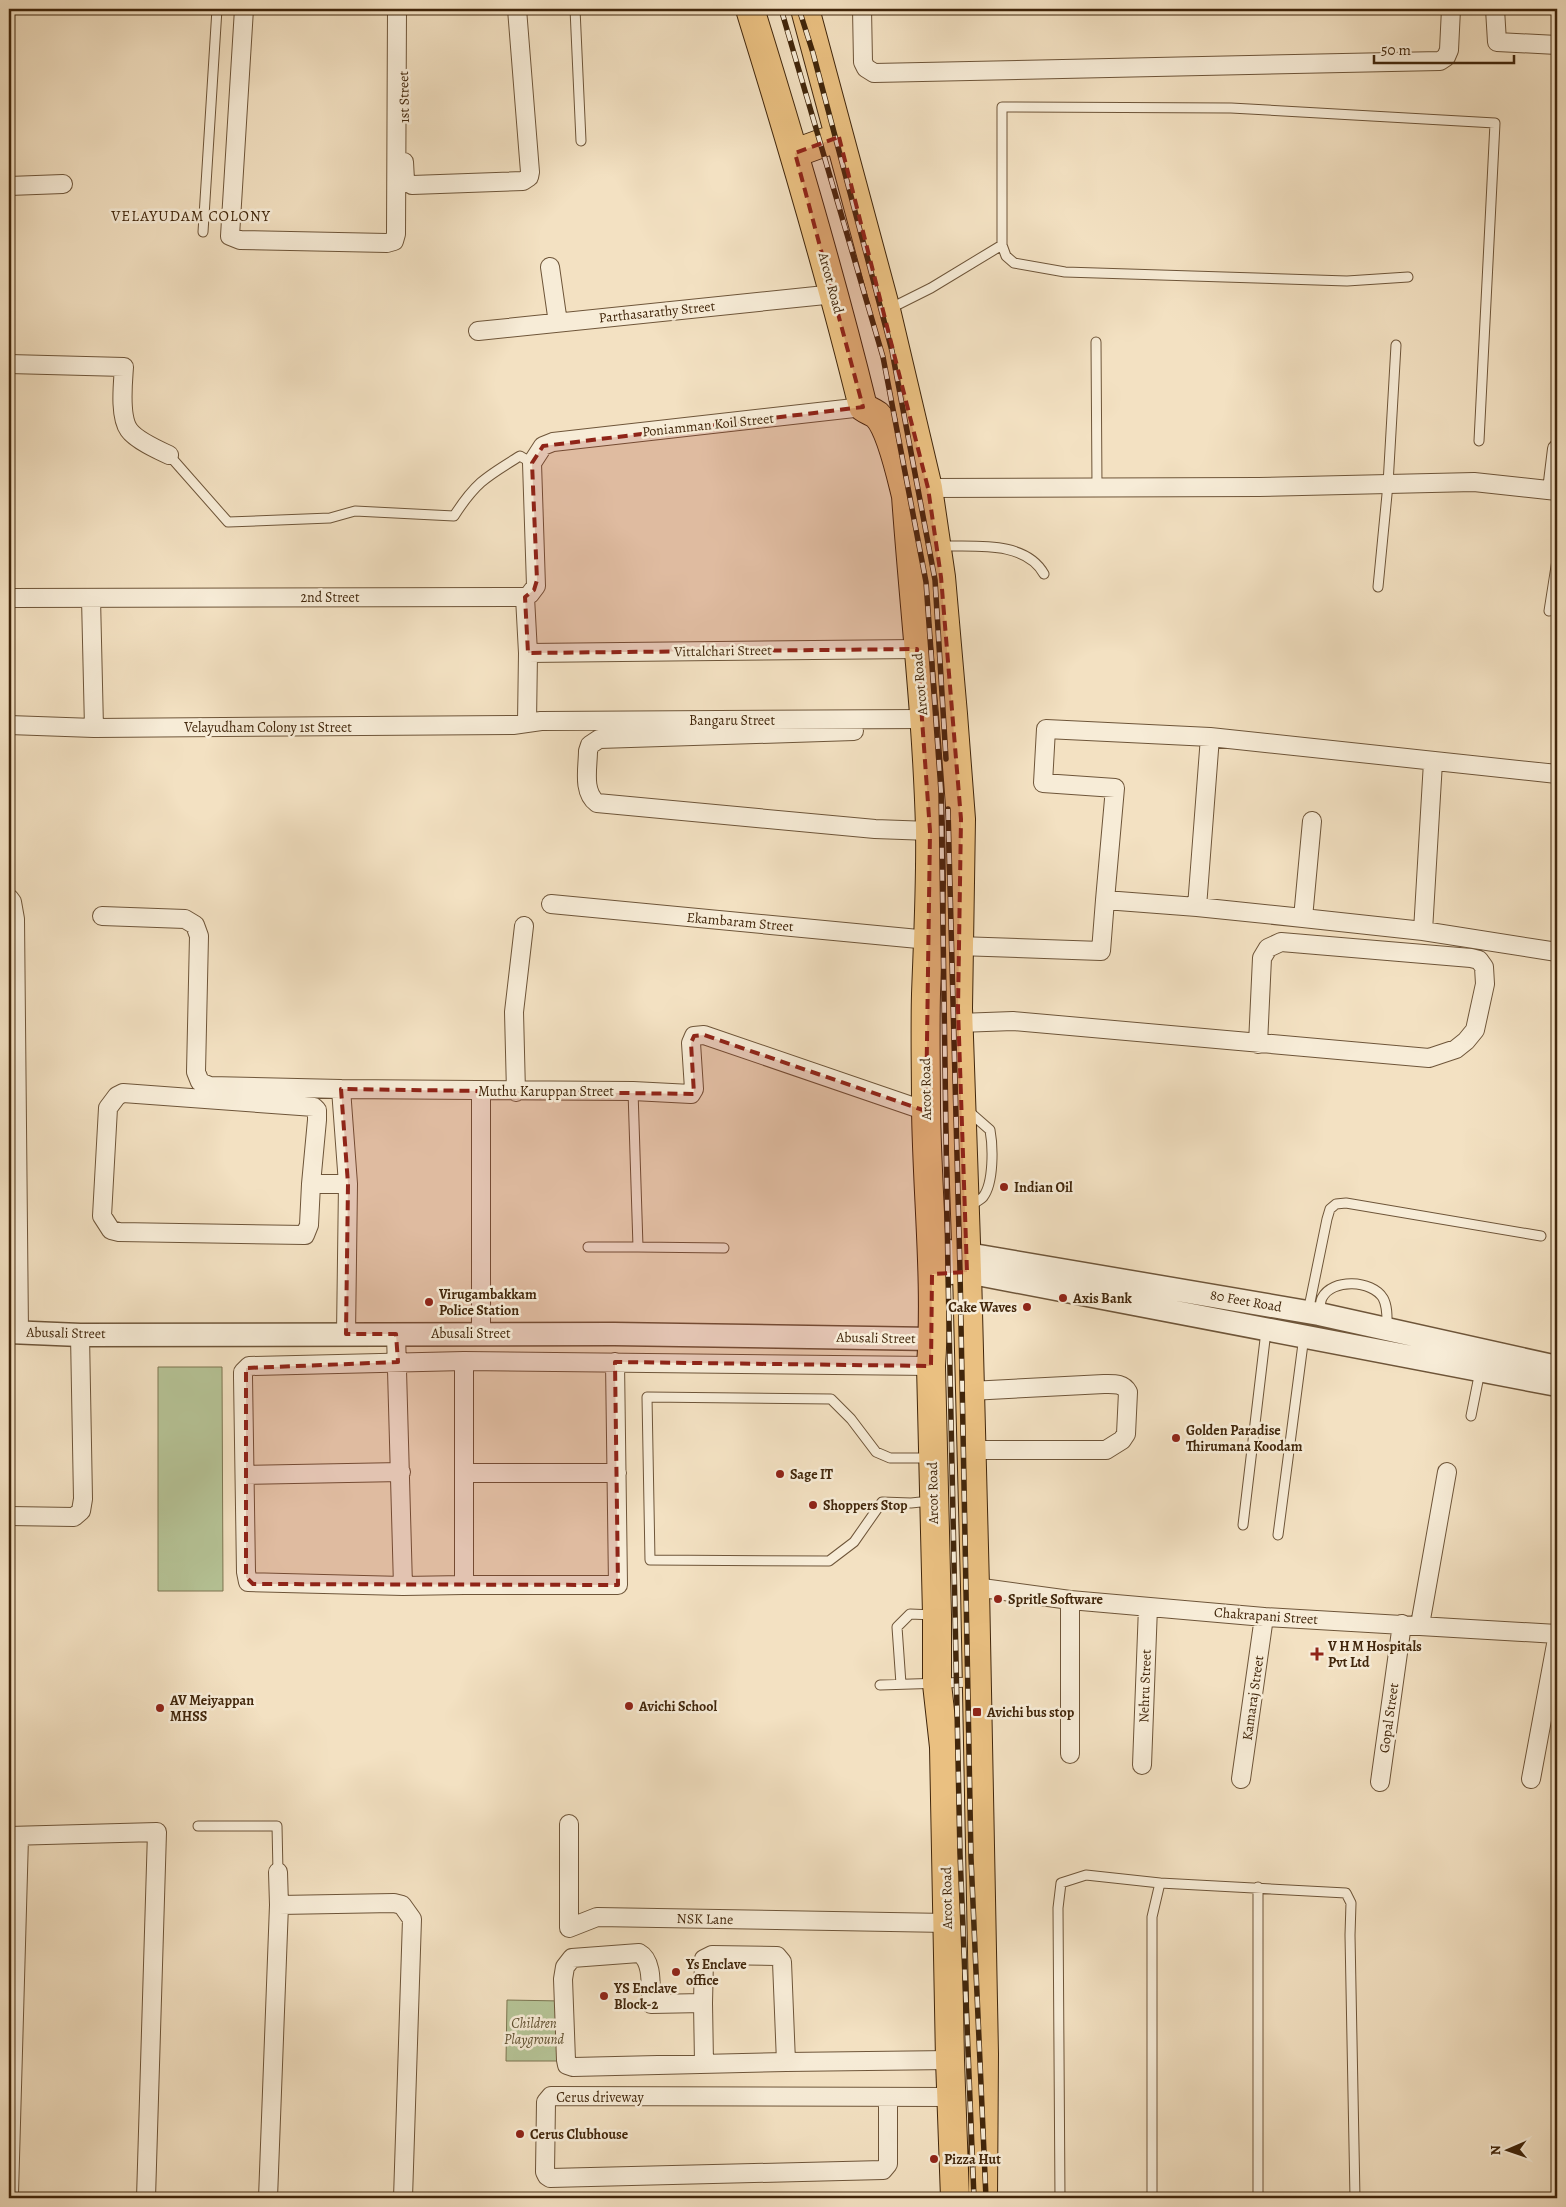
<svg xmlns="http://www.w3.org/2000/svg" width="1566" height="2207" font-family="Alegreya,serif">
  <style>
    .green { fill: #b6c497; stroke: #7c7551 }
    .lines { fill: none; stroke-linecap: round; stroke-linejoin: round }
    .service-casing { stroke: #6e5539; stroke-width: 11 }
    .minor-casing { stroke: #6e5539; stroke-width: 20 }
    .tertiary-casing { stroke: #6e5539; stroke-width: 25 }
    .primary-casing { stroke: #41260b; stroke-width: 30 }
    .service { stroke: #f7ecd7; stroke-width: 9 }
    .minor { stroke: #f7ecd7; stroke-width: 18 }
    .tertiary { stroke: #f7ecd7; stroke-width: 22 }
    .primary { stroke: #eac081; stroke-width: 28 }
    .rail-casing { stroke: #41260b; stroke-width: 5.5 }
    .rail { stroke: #f7ecd7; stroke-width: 4; stroke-dasharray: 11; stroke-linecap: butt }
    .marked { fill: #8f2418; fill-opacity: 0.2; stroke: #8f2418; stroke-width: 4; stroke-dasharray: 10 6; stroke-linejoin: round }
    .poi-dot { fill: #8f2418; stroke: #f7ecd7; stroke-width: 2 }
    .labels { text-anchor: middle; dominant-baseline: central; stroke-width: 5; stroke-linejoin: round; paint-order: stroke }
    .street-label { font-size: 14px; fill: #41260b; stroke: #f7ecd7 }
    .poi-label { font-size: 14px; font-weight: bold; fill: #41260b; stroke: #f7ecd7; text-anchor: start }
    .park-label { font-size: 14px; font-style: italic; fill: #5e4e2e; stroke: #f7ecd7 }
    .neighbourhood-label { font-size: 15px; letter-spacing: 1px; fill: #41260b; stroke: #f7ecd7 }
  </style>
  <rect width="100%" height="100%" fill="#f3e1c2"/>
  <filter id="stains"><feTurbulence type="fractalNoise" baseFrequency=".004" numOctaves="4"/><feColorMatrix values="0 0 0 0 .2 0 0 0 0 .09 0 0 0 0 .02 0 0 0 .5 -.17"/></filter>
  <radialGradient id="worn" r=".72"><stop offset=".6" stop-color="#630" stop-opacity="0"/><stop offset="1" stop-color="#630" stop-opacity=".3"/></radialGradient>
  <path class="green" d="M158,1367H222L223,1591H158Z
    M507,2000L562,2001L561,2061H506Z"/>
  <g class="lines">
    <defs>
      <path id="service" d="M575,9L581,141
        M203,232L217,9
        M1002,245L1006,256L1014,263L1065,272L1347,281L1408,277
        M889,309L931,288L1002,245V107L1231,108L1495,123L1479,441
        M1096,342L1097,487
        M169,455L228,522L330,518L355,511L454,516C476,482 486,477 520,456L532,463
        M940,546C973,547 1025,540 1044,574
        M1378,587L1388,484L1396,345
        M1549,611L1557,560
        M633,1091L638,1247L724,1248
        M966,1109L990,1130C993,1146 994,1183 983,1197C979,1201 974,1203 969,1206
        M588,1247H638
        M1308,1312L1327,1219L1330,1209L1336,1204L1346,1203L1541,1236
        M1319,1313C1320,1309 1320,1302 1322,1298C1332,1278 1372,1280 1383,1298C1388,1307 1387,1319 1387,1329
        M1471,1416L1480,1371
        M930,1501L911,1503L882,1502L854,1542L829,1561L650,1560L647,1397L831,1399L851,1419L876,1452L890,1458H931
        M1243,1525L1266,1331
        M1278,1535L1304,1336
        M901,1684L897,1627L910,1614L934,1615
        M880,1685L974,1682
        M198,1826H277L278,1872
        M1160,1883L1346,1893L1351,1903L1350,1935L1355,2198
        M1060,2198L1058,1908L1061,1883L1086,1875L1160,1883L1152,1917V2198
        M1258,2198V1887"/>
      <path id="minor" d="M244,9L230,236L240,240L387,243L394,241L396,234L397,9
        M862,9L863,62L866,68L874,73L1440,61L1446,57L1449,50L1451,9
        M1495,9L1497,42L1557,45
        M404,162L405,180L412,185L523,181L529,177L530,172L517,9
        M9,186L63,184
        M550,267L558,323
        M478,331L835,294
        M9,364L124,367C123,383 119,416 129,430C136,440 158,450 169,455
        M928,488L1259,487L1474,482L1557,491
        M1552,490L1557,449
        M525,597L530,594L536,586L532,463L543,446L553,442L863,407
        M9,598L525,597L528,653L527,722
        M91,598L94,728
        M528,653L917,649
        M9,725L94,728L513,725L541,721L924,719
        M854,731L599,739L590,745L588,751C588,767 582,792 597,803L875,829L930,831
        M1312,821L1303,918L1423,931L1557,952
        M9,898L12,902L15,919L19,1332
        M1105,900L1115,788L1043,783L1046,729L1210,737
        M551,904L929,940
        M1197,907L1210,737L1557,774
        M102,916L185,919L195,925L199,936L196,1072L200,1082L210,1086L341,1089
        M1423,931L1433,762
        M958,946L1101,951L1105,900L1197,907L1303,918
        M959,1023L1013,1021L1429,1058L1456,1049L1466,1041L1475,1030L1485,984L1484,967L1479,960L1471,958L1281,942L1268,948L1262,958L1258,1044
        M481,1090V1333
        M516,1092L514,1012L524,926
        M311,1184L317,1120V1110L314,1107L123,1093L117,1096L108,1108L102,1216L111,1230L119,1232L305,1235L309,1225L311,1184H348
        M346,1334L348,1184L341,1089L633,1091L691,1094L694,1089L691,1043L694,1036L704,1035L926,1111
        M396,1334L403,1586L464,1585
        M464,1361V1585H618L615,1362
        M970,1391L1104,1384C1114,1384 1123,1383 1128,1392L1126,1434L1122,1440L1106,1450H971
        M465,1473H617
        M245,1475L401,1472
        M9,1516L74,1517L81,1511L83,1499L80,1335
        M403,1586L248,1582L246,1572L243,1377V1372L249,1366L464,1361L931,1366
        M975,1587L1070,1600L1264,1617L1557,1634
        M1070,1600V1754
        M1420,1625L1447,1472
        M1142,1765L1148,1607
        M1241,1779L1264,1617
        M1531,1779L1557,1639
        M1380,1782L1402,1624
        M569,1824V1928L597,1917L947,1923
        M9,1836L157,1832L146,2198
        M278,1872L279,1905L394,1903L402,1905L412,1919L403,2198
        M703,2003L704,1959L712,1955L777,1956L782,1962L786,2062L950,2060
        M704,2063L703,2003L651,2004C650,1989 654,1961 639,1953L572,1958L565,1967L563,1979L566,2060L567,2065L573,2067L786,2062
        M888,2098V2164L883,2170L550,2178L547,2176L545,2172L546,2102L551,2096L952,2097
        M9,2194L19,1837
        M268,2198L279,1905"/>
      <path id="tertiary" d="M932,1248L1319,1314L1557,1367
        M932,1274L967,1272L1557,1385
        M9,1332L80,1335L614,1334L933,1339"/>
      <path id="primary" d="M750,9C791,141 830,273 863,407C867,410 873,412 877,415C891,429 901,476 906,496C914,607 927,717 930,828C931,883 928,939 926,994C925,1032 926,1070 926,1108C927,1194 937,1280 931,1366L937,1615V1684L944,1747L950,2060L955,2198
        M805,9L886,310L928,488L941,577L953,714L961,819L958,1008L967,1272L975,1587L984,2054L983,2198
        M795,153L839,137"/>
    </defs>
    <use href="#service" class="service-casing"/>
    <use href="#minor" class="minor-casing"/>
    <use href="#tertiary" class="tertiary-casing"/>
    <use href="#primary" class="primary-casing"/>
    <use href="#service" class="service"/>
    <use href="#minor" class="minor"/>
    <use href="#tertiary" class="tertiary"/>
    <use href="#primary" class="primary"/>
    <defs>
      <path id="rail" d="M781,9L883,357L926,582L941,791L948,1273L960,1854L974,2198
        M799,9L813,53L892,351L935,580L946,759
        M948,809L960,1271L971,1858L986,2198"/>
    </defs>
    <use href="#rail" class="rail-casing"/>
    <use href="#rail" class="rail"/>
  </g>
  <path class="marked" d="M839,137L928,488L941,577L961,819L958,1008L967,1272L932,1274L931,1366L615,1362L618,1585L253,1584L246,1577V1368L398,1362L396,1334H346L348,1184L341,1089L694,1094L691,1043L694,1036L704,1035L926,1111L930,831L917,649L528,653L525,597L534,590L537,580L532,463L543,446L863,407L795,153Z"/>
  <g class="poi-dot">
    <circle cx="1004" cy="1187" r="5"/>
    <circle cx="1063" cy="1298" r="5"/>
    <circle cx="429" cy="1302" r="5"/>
    <circle cx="1027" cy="1307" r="5"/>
    <circle cx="1176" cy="1438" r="5"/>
    <circle cx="780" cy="1474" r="5"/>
    <circle cx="813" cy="1505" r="5"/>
    <circle cx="998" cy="1599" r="5"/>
    <path d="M1314.5 1646.5h5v5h5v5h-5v5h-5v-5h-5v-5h5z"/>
    <circle cx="629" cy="1706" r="5"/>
    <circle cx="160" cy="1708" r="5"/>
    <rect x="972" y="1707" width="10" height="10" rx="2.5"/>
    <circle cx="676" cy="1972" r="5"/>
    <circle cx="604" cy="1996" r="5"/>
    <circle cx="520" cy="2134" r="5"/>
    <circle cx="934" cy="2159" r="5"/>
  </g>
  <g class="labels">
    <g class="street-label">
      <text transform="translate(404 97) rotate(-91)">1st Street</text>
      <text transform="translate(831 283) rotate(75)">Arcot Road</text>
      <text transform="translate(657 312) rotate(-6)">Parthasarathy Street</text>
      <text transform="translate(708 425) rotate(-6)">Poniamman Koil Street</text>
      <text x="330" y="597">2nd Street</text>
      <text transform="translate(723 651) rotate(-1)">Vittalchari Street</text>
      <text transform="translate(920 684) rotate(-95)">Arcot Road</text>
      <text x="732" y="720">Bangaru Street</text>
      <text x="268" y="727">Velayudham Colony 1st Street</text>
      <text transform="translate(740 922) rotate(5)">Ekambaram Street</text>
      <text transform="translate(926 1089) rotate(-91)">Arcot Road</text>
      <text x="546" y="1091">Muthu Karuppan Street</text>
      <text transform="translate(1246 1301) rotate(10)">80 Feet Road</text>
      <text transform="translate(66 1333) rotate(1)">Abusali Street</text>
      <text x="471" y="1333">Abusali Street</text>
      <text transform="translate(876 1338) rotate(1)">Abusali Street</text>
      <text transform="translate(933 1493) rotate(-91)">Arcot Road</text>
      <text transform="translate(1266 1616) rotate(4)">Chakrapani Street</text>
      <text transform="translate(1145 1686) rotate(-88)">Nehru Street</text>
      <text transform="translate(1253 1698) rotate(-82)">Kamaraj Street</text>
      <text transform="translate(1389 1718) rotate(-82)">Gopal Street</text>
      <text transform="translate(947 1898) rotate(-91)">Arcot Road</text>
      <text transform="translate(705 1919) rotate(1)">NSK Lane</text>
      <text x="600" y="2097">Cerus driveway</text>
    </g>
    <g class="poi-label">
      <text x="1014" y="1187">Indian Oil</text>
      <text x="439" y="1294">Virugambakkam<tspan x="439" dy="16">Police Station</tspan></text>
      <text x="1073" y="1298">Axis Bank</text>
      <text x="1017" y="1307" text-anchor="end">Cake Waves</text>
      <text x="1186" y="1430">Golden Paradise<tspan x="1186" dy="16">Thirumana Koodam</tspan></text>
      <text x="790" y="1474">Sage IT</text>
      <text x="823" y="1505">Shoppers Stop</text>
      <text x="1008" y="1599">Spritle Software</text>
      <text x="1328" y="1646">V H M Hospitals<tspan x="1328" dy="16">Pvt Ltd</tspan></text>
      <text x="170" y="1700">AV Meiyappan<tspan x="170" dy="16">MHSS</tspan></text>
      <text x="639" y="1706">Avichi School</text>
      <text x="987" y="1712">Avichi bus stop</text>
      <text x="686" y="1964">Ys Enclave<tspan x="686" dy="16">office</tspan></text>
      <text x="614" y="1988">YS Enclave<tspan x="614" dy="16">Block-2</tspan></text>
      <text x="530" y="2134">Cerus Clubhouse</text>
      <text x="944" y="2159">Pizza Hut</text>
    </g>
    <g class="park-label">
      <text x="534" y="2023">Children<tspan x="534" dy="16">Playground</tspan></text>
    </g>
    <g class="neighbourhood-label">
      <text x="191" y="216">VELAYUDAM COLONY</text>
    </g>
  </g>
  <rect width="1566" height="2207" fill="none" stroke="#f3e1c2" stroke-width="30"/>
  <rect x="10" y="10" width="1546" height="2187" fill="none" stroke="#41260b" stroke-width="2.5"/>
  <rect x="15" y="15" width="1536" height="2177" fill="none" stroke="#41260b"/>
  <g transform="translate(1508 2150) rotate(268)" stroke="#f7ecd7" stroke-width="4" paint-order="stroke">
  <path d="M0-4L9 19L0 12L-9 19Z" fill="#41260b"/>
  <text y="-8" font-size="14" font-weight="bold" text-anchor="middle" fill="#41260b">N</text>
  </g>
  <path d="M1374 55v8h140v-8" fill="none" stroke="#41260b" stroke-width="2.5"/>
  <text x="1381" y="55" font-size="15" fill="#41260b" stroke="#f7ecd7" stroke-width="4" paint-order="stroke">50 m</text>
  <rect width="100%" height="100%" filter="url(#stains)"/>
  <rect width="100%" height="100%" fill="url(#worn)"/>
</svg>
